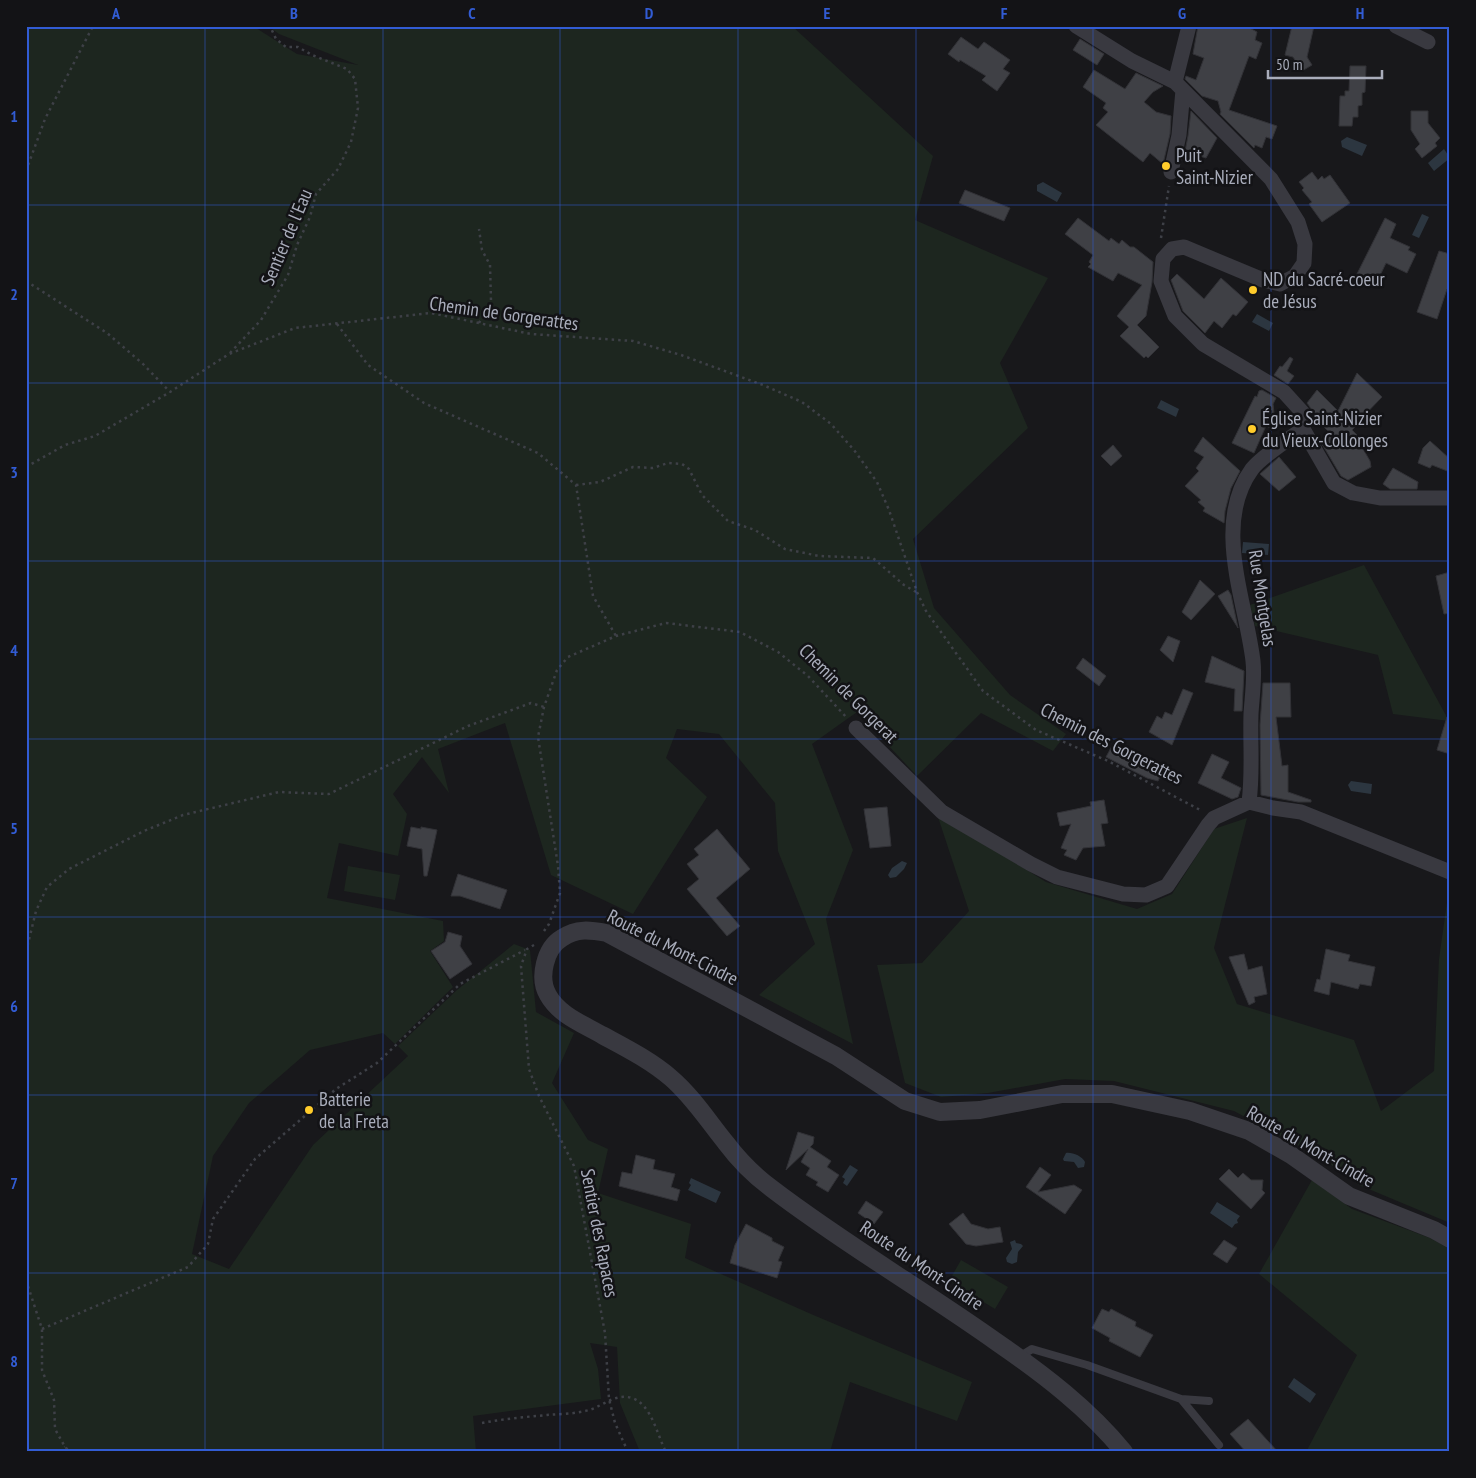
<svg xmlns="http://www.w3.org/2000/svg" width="1476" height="1478" font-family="'PT Sans Narrow',sans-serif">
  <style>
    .green { fill: #1d261f }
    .water { fill: #2c3640 }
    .building { fill: #3f4045; stroke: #323237 }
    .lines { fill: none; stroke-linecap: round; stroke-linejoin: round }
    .path { stroke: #3e4047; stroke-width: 2.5; stroke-dasharray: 2.5 4; stroke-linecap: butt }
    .service { stroke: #393940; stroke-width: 8 }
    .minor { stroke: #393940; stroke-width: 15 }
    .tertiary { stroke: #393940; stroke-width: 18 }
    .grid { fill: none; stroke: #325cd4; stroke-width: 1; stroke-opacity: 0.55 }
    .poi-dot { fill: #ffcc2b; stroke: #131316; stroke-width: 2 }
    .labels { text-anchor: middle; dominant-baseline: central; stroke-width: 5; stroke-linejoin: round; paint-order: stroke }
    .poi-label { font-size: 19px; fill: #a9adbb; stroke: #131316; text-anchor: start }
    .street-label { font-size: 19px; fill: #a9adbb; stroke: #131316 }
    .neatline { fill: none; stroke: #325cd4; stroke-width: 2 }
    .grid-label { font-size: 16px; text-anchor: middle; font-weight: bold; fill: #325cd4 }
  </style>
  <rect width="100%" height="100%" fill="#18181b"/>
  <path class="green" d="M26,26H253L297,54L358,65L279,34L268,26H792L933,156L915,220L1048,278L1000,363L1028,428L913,539L934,608L1010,695L1066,734L1053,751L981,713L917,776L857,712L812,744L853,850L826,919L853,1044L759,995L815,944L778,851L775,803L719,734L677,729L666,758L707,797L633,914L551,875L505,723L438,749L449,793L422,757L393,794L407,814L398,856L339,843L327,898L443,921L444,941L430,951L453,987L395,1044L383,1033L310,1050L249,1103L213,1156L192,1254L229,1269L313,1145L408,1056L398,1046L457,990L514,944L530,950L536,1012L574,1033L552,1083L588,1140L608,1149L598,1193L691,1224L685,1258L811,1314L972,1382L957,1421L850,1382L830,1452H640L620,1403L617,1347L590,1343L598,1369L601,1399L473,1416L476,1452H26Z
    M1364,565L1449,721L1393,714L1378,655L1255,626L1250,605Z
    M937,814L1046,882L1137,909L1172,894L1214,829L1247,818L1214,948L1237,1004L1354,1040L1381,1111L1434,1071L1439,959L1450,881V1223L1359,1185L1323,1159L1234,1111L1114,1081L1065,1079L988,1093L941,1097L905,1083L877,965L922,963L969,911Z
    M348,866L400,875L395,900L344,891Z
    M1312,1180L1352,1209L1430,1238L1450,1249V1452H1306L1357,1355L1259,1274Z
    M961,1260L1008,1287L995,1309L949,1281Z"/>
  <path class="water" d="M1347,137L1367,145L1362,156L1342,147L1341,141Z
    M1444,149L1450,158L1434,171L1428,163Z
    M1043,182L1062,193L1057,202L1037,191V185Z
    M1422,214L1429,217L1419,238L1412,235Z
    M1257,314L1273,323L1269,331L1252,322Z
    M1161,400L1179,409L1176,417L1157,408Z
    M1243,542L1269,544L1268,555L1242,553Z
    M1351,781L1372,784L1371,794L1351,791L1348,785Z
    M902,861L907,863L904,869L896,877L890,878L888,875L892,868Z
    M1066,1153C1072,1152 1082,1156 1085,1162L1084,1167L1078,1168L1074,1162L1064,1161L1063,1159Z
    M850,1165L858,1170L847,1186L843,1183L845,1179L842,1177Z
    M691,1178L721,1192L716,1203L688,1190L691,1185L689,1183Z
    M1217,1202L1240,1216L1237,1220L1238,1223L1235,1224L1232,1228L1210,1213Z
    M1015,1240L1016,1243L1021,1244L1023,1246L1018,1252L1017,1262L1012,1264L1007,1262L1006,1258L1012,1249L1010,1242Z
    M1294,1378L1316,1394L1310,1403L1288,1387Z"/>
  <path class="building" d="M1198,26H1246L1257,32L1255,40L1262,43L1256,59L1249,56L1229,110L1277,126L1272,139L1266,137L1262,148L1255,145L1254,148L1220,114L1221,112L1218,101L1202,96L1185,79L1186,76L1196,80L1204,58L1193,54Z
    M1292,26H1314L1307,57L1312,65L1302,71L1293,57L1285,55Z
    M961,37L978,49L984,42L1010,60L1003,69L1010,73L997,91L982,80L986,76L960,60L959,62L948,54Z
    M1080,39L1104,54L1097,65L1073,50Z
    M1350,66H1366L1365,92L1362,93V105L1358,106V117H1353L1352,126H1339L1340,96H1345V91H1349Z
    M1094,70L1125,89L1136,73L1163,86L1153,92L1144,102L1156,112L1171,116L1170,134L1163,164L1150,153L1143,162L1096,125L1108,112L1103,108L1106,103L1083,87Z
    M1191,111L1217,138L1206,158L1194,154L1189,162L1184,157L1188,136Z
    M1411,111H1428V123L1440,138L1435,143L1437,146L1422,158L1415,149L1420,144L1411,130Z
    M1312,172L1318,180L1322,176L1324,179L1330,175L1350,203L1322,222L1309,204L1312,202L1302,190L1304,188L1299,182Z
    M965,190L1010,208L1004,221L959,203Z
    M1078,218L1109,241L1111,238L1119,244L1122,240L1130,247H1134L1153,262L1152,282L1146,316L1137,325L1159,347L1148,358L1146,356L1144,358L1120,336L1129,327L1117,316L1142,285L1118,273L1113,281L1088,267L1091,264L1089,262L1093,255L1065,234Z
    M1385,218L1396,224L1390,238L1410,247L1408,250L1416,254L1407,273L1386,263L1375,286L1356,276Z
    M1439,251L1450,254V290L1447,289L1437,319L1417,312Z
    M1177,274L1204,299L1221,278L1248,302L1236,316L1233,314L1222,328L1214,321L1205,333L1183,311L1171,280Z
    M1290,357L1293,359L1287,371L1294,376L1288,384L1274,375L1280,366L1282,367Z
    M1357,373L1382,397L1354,426L1355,427L1352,430L1358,436L1356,437L1370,461L1371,467L1348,480L1341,476L1322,444L1330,433L1312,415L1310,407L1307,403L1317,390L1338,411Z
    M1262,390L1276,398L1273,404L1274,413L1269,419L1254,453L1232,443L1255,396L1257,397L1259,391Z
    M1203,437L1240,471L1231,488L1225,511L1224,523L1203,511L1205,508L1198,502L1201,500L1185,486L1199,471L1196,468L1204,457L1194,451Z
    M1430,441L1450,459V472L1432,465L1430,468L1418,463L1423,448Z
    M1113,445L1122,456L1111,466L1101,456Z
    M1279,457L1296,477L1279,491L1260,474Z
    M1393,468L1418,482L1417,489H1390L1383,484Z
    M1450,572V613L1444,614L1436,576Z
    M1200,580L1215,594L1191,620L1182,612Z
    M1228,590L1231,595L1238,628L1218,596Z
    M1168,636L1180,641L1173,662L1160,650Z
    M1212,656L1244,671L1242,711H1234L1235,689L1205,682Z
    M1083,658L1106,676L1099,686L1076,668Z
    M1263,683H1290L1291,717H1276L1282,766L1288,765V792L1311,800V802H1298L1261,795L1260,725Z
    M1183,689L1193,693L1172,745L1149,732L1157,716L1162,719L1165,712L1172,715Z
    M1447,717L1450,718V754L1437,750Z
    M1112,746L1123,751L1124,749L1153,764L1154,763L1164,767L1158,781L1147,778L1106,757Z
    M1212,754L1229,762L1221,778L1241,788L1238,797L1232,799L1198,783Z
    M1104,800L1108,823L1101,824L1105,846L1083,848L1076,860L1064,855L1067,850L1061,848L1071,824L1060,826L1057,813L1091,806L1090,802Z
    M887,807L891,846L870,848L864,809Z
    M411,827L421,829V827L437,830L427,876H424L422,849L407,846Z
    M717,829L750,869L716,898L740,926L727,936L687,889L699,879L687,864L699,855L694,849Z
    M458,874L507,890L500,909L460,896H451Z
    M448,932L462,936L460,946L472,964L450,979L431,951L445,942Z
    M1326,949L1350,955L1348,961L1375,967L1371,986L1360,984L1358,989L1331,982L1329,995L1314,991L1317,979L1320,980Z
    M1244,954L1248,970L1262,966L1267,994L1254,997L1255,1002L1249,1005L1229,957Z
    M798,1132L814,1137L813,1144L810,1147L831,1161L827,1167L839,1175L828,1192L816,1185L818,1182L806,1175L810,1168L801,1162L808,1149L786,1170Z
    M636,1155L655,1160L653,1169L675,1174L671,1187L680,1190L677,1201L619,1186L622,1172L632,1174Z
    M1040,1167L1051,1175L1038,1192L1074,1185L1082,1190L1065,1214L1026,1187Z
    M1229,1169L1238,1178L1243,1173L1251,1180H1263L1262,1190L1265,1193L1251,1209L1219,1179Z
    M866,1201L883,1212L874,1224L858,1213Z
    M963,1213L971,1224L988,1229L1000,1227L1003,1242L976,1246L966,1244L949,1224Z
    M746,1224L772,1238V1241L784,1247L778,1261L782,1262L777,1278L730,1263L735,1245Z
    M1224,1240L1237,1248L1227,1263L1213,1254Z
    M1102,1309L1109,1312L1111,1309L1136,1322L1135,1326L1153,1335L1140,1357L1109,1341L1110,1338L1092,1328Z
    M1248,1419L1278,1452H1246L1230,1434Z"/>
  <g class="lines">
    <path class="path" d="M26,171L45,119L93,26
      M1161,238L1169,186
      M26,281L107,333L143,364L170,392
      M479,323L491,301L490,265L482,250L479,229
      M337,324L368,365L424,403L538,453L576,485L593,596L616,636
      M230,353L261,320L288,275L297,245L310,217L316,194L338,169L351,142L358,108L355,79L347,69L312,55L298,47H286L276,39L270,26
      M1268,426L1277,430
      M26,467L65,445L95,436L170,392L229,354L295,328L431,313L531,334L633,341L681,355L763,385L802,402L831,424L854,450L877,482L889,510L917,592L926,611L983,691L1036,730L1108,761L1202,811
      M576,485L600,482L633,467L653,468L668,463L682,464L689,469L702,495L728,521L755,530L785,549L819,556L873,558L904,585L916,592
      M544,931L549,924L560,893L558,866L538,737L544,707L557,670L568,657L616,636L666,623L740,632L778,652L808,676L847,718
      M534,945L527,949L521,966L529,1069L539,1096L574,1166L605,1333L609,1399L615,1423L628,1452
      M26,952L36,911L47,887L69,869L144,831L183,815L279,792L329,794L468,726L531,703L544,707
      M26,1280L42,1329V1370L54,1400L55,1429L65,1447L70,1452
      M42,1329L188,1267L208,1244L213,1219L255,1159L336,1089L377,1063L460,984L525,950
      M482,1423C503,1419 525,1417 547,1415C560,1414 575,1414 589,1410C603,1406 615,1393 632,1398C652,1405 657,1435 666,1452
      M60,1452L65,1447"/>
    <path class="service" d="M1019,1357L1032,1349L1087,1365L1181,1399L1219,1445
      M1181,1399L1209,1401"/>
    <path class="minor" d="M1076,26L1132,61L1175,82L1271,179L1298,222L1305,244L1304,263L1295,276L1280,284L1263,280L1184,247L1172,249L1163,259L1161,281L1175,316L1203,344L1284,392L1303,413V429L1334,483L1353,493L1380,498H1450
      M1396,26L1428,42
      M1175,82L1189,26
      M1171,172L1179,135L1183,90
      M856,728L942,812L1031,864L1057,877L1123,894L1146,895L1167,886L1208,825L1214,818L1249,802L1273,808L1301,812L1450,872
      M1249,802C1253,773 1250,744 1251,714C1252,697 1255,678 1253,661C1246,601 1212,524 1252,469C1261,457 1290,438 1303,429"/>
    <path class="tertiary" d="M1124,1452C1089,1409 1043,1374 998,1343C924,1290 844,1244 771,1188C755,1176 738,1159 726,1143C708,1121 693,1097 671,1078C650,1060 626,1048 602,1035C583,1024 559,1015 548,995C538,978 545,948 562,938C577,928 590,930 607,933L836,1056L905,1101L940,1112L980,1110L1062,1094H1112L1190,1111L1249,1131L1291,1155L1349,1196L1434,1230L1450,1239"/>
  </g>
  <path class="grid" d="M205,26V1452M383,26V1452M560,26V1452M738,26V1452M916,26V1452M1093,26V1452M1271,26V1452M26,205H1450M26,383H1450M26,561H1450M26,739H1450M26,917H1450M26,1095H1450M26,1273H1450"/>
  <g class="poi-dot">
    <circle cx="1166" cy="166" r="5"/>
    <circle cx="1253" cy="290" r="5"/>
    <circle cx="1252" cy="429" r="5"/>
    <circle cx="309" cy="1110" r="5"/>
  </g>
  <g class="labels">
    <g class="poi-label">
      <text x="1176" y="155">Puit<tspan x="1176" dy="22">Saint-Nizier</tspan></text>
      <text x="1263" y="279">ND du Sacré-coeur<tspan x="1263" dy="22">de Jésus</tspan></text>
      <text x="1262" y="418">Église Saint-Nizier<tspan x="1262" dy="22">du Vieux-Collonges</tspan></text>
      <text x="319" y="1099">Batterie<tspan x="319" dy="22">de la Freta</tspan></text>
    </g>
    <g class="street-label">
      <text transform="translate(286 237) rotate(-67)">Sentier de l'Eau</text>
      <text transform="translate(504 313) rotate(8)">Chemin de Gorgerattes</text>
      <text transform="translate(1263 598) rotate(81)">Rue Montgelas</text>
      <text transform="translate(849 693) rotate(45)">Chemin de Gorgerat</text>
      <text transform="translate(1112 743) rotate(27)">Chemin des Gorgerattes</text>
      <text transform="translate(673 947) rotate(27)">Route du Mont-Cindre</text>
      <text transform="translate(1311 1146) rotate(30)">Route du Mont-Cindre</text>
      <text transform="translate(600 1233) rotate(79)">Sentier des Rapaces</text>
      <text transform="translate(922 1265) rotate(34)">Route du Mont-Cindre</text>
    </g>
  </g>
  <rect width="1476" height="1478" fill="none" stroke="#131316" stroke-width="55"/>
  <path d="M1268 70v8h114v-8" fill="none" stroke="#a9adbb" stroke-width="2.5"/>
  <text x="1276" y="70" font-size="15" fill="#a9adbb" stroke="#131316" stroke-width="4" paint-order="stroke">50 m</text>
  <rect x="28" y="28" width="1420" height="1422" class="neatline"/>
  <g class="grid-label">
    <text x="116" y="19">A</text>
    <text x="294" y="19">B</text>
    <text x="472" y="19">C</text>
    <text x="649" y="19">D</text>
    <text x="827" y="19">E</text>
    <text x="1004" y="19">F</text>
    <text x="1182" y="19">G</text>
    <text x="1360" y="19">H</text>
    <text x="14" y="122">1</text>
    <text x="14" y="300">2</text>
    <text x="14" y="478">3</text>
    <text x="14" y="656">4</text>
    <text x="14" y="834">5</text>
    <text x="14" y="1012">6</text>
    <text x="14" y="1189">7</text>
    <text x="14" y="1367">8</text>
  </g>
</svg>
